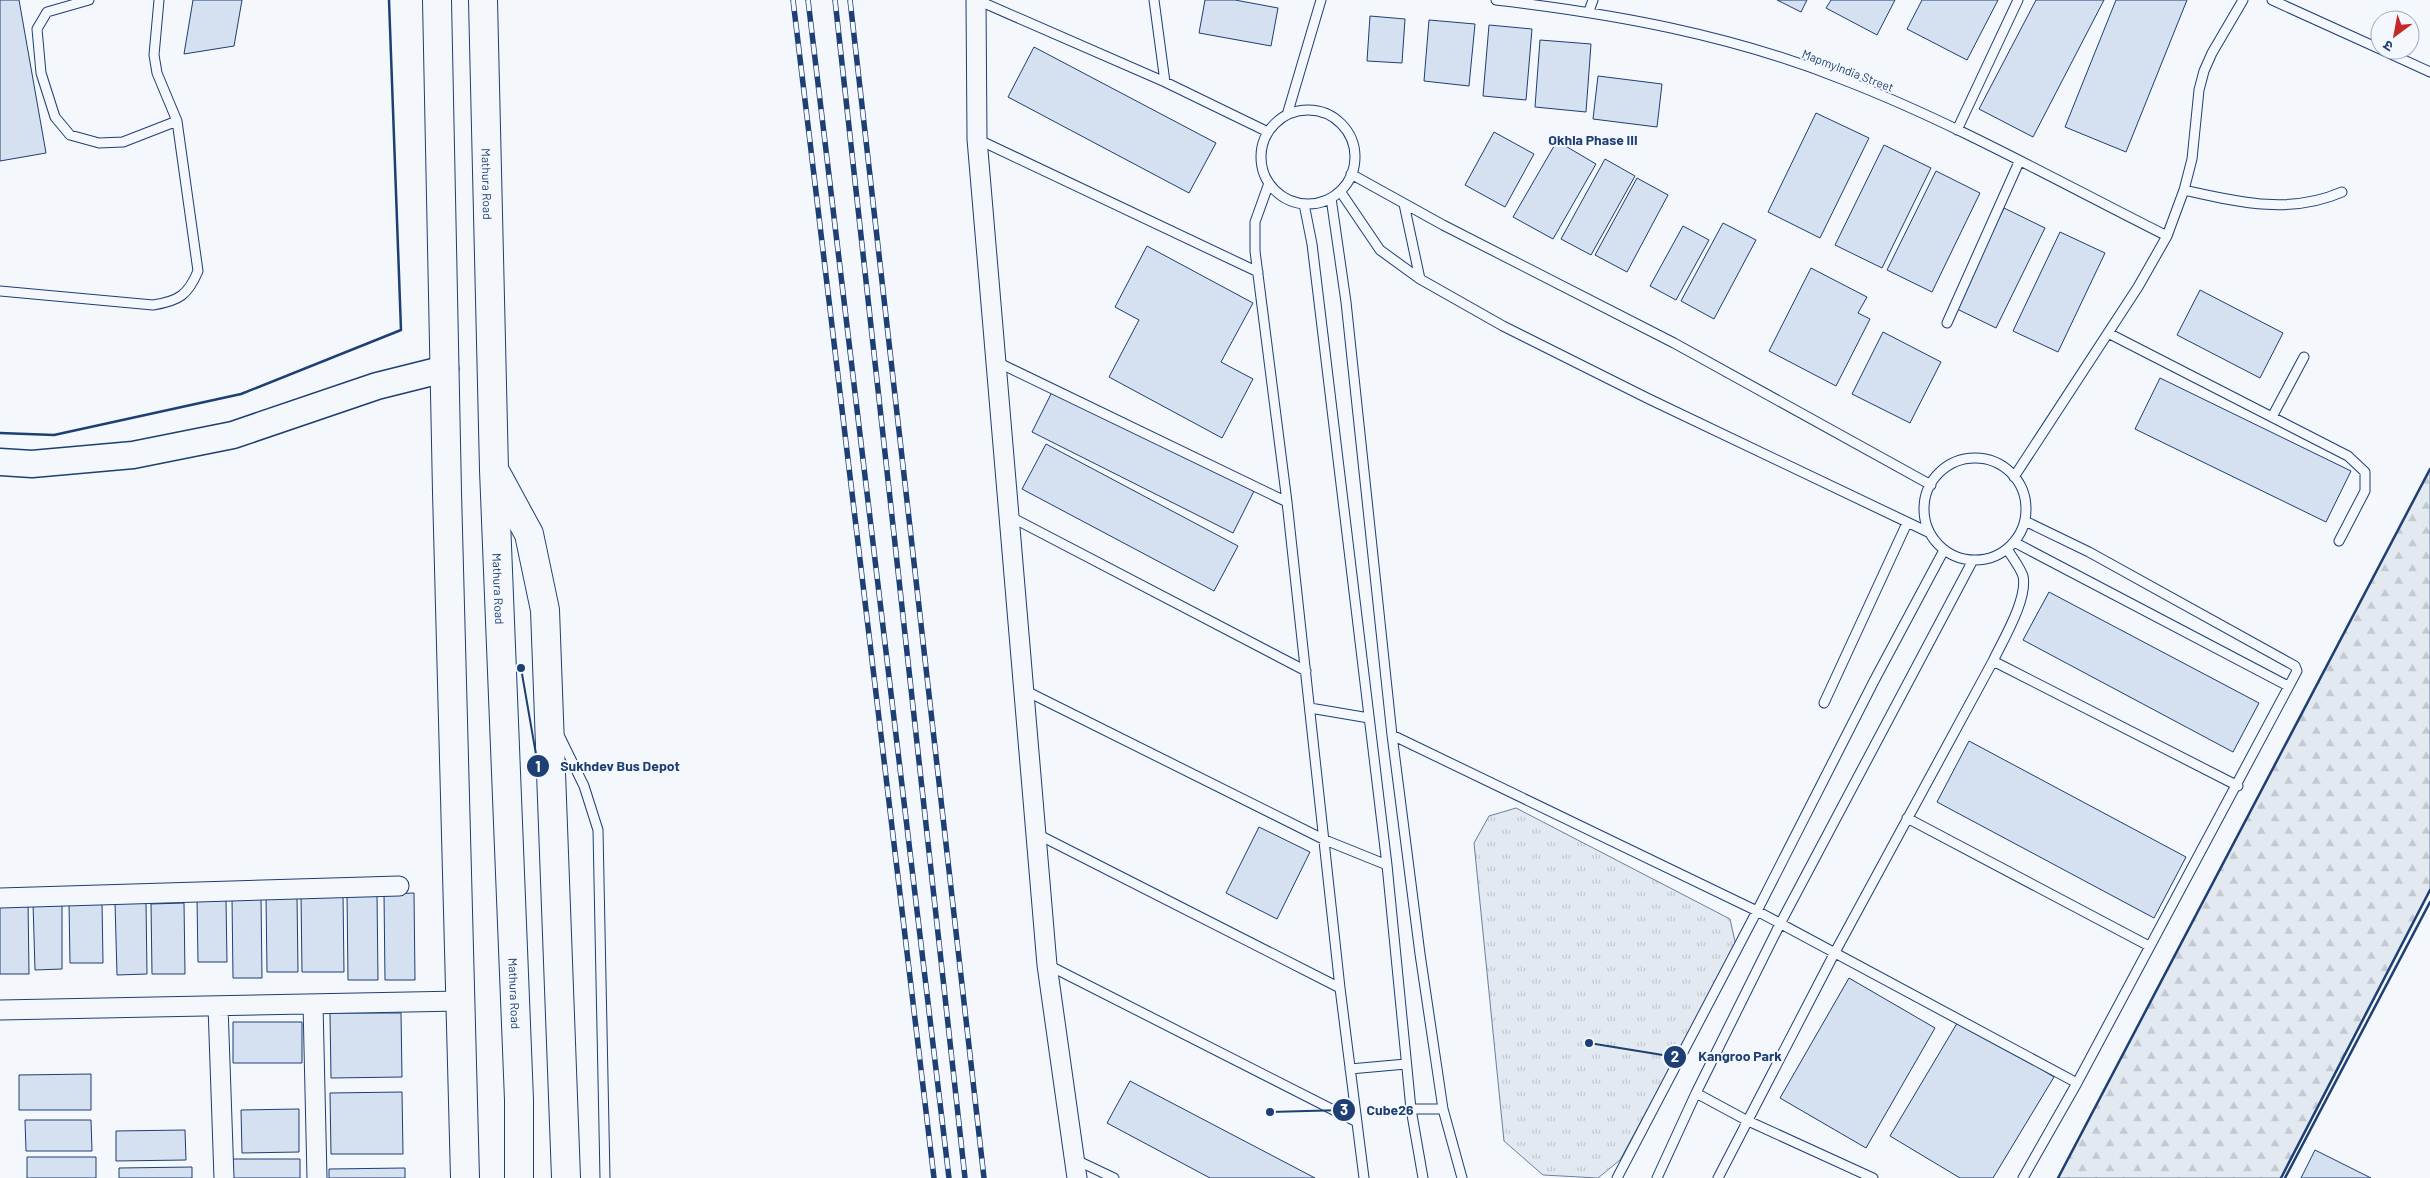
<svg xmlns="http://www.w3.org/2000/svg" width="2430" height="1178" font-family="Barlow,'Noto Sans Devanagari',sans-serif">
  <style>
    .forest { fill: url(#forest-firs); stroke: #687fa3 }
    .park { fill: url(#park-tufts); stroke: #687fa3 }
    .building { fill: #d5e0f0; stroke: #1d3f73 }
    .lines { fill: none; stroke-linecap: round; stroke-linejoin: round }
    .lane-casing { stroke: #1d3f73; stroke-width: 11 }
    .street-casing { stroke: #1d3f73; stroke-width: 21 }
    .secondary-casing { stroke: #1d3f73; stroke-width: 29 }
    .highway-casing { stroke: #1d3f73; stroke-width: 30 }
    .lane { stroke: #f4f7fb; stroke-width: 9 }
    .street { stroke: #f4f7fb; stroke-width: 19 }
    .secondary { stroke: #f4f7fb; stroke-width: 26 }
    .highway { stroke: #f4f7fb; stroke-width: 28 }
    .rail-casing { stroke: #1d3f73; stroke-width: 5.5 }
    .rail { stroke: #f4f7fb; stroke-width: 4; stroke-dasharray: 11; stroke-linecap: butt }
    .wall { stroke: #1d3f73; stroke-width: 2.5 }
    .labels { text-anchor: middle; dominant-baseline: central; stroke-width: 4; stroke-linejoin: round; paint-order: stroke }
    .street-label { font-size: 12px; fill: #1d3f73; stroke: #f4f7fb }
    .neighbourhood-label { font-size: 14px; font-weight: bold; fill: #1d3f73; stroke: #f4f7fb }
    .leader { fill: none; stroke: #1d3f73; stroke-width: 2 }
    .callout-dot { fill: #1d3f73; stroke: #f4f7fb; stroke-width: 2 }
    .mark-label { font-size: 15px; text-anchor: middle; font-weight: bold; fill: #fff }
    .callout-label { font-size: 14px; text-anchor: middle; font-weight: bold; fill: #1d3f73; stroke: #f4f7fb; stroke-width: 4; stroke-linejoin: round; paint-order: stroke }
  </style>
  <defs>
    <pattern id="forest-firs" width="22" height="20" patternUnits="userSpaceOnUse" patternTransform="scale(1.25)"><rect width="22" height="20" fill="#e3e9f0"/><path d="M5 1l3.5 6h-7zM16 11l3.5 6h-7z" fill="#c2c9d1"/></pattern>
    <pattern id="park-tufts" width="24" height="20" patternUnits="userSpaceOnUse" patternTransform="scale(1.25)"><rect width="24" height="20" fill="#e3e9f0"/><path d="M3 7l-1-3M5 7V3M7 7l1-3M15 17l-1-3M17 17v-4M19 17l1-3" fill="none" stroke="#c2c9d1"/></pattern>
  </defs>
  <rect width="100%" height="100%" fill="#f4f7fb"/>
  <path class="forest" d="M2430,469V890L2281,1178H2058Z"/>
  <path class="park" d="M1516,808L1730,919L1736,946L1620,1160L1598,1178L1543,1175L1504,1141L1474,843L1489,816Z"/>
  <path class="building" d="M0,0H19L46,153L0,161Z
    M193,0H242L234,46L184,54Z
    M1205,0H1235L1278,8L1271,46L1199,33Z
    M1777,0H1807L1801,12Z
    M1831,0H1895L1877,35L1826,8Z
    M1922,0H1998L1967,60L1907,29Z
    M2036,0H2104L2033,137L1979,109Z
    M2116,0H2187L2126,152L2065,127Z
    M1370,16L1405,19L1402,63L1367,61Z
    M1429,20L1475,24L1469,86L1424,81Z
    M1489,25L1532,29L1526,100L1483,96Z
    M1540,40L1591,44L1586,112L1535,107Z
    M1034,47L1216,143L1189,193L1008,97Z
    M1598,76L1662,84L1657,127L1593,119Z
    M1816,113L1869,138L1820,238L1768,212Z
    M1494,132L1534,154L1505,207L1465,185Z
    M1557,141L1596,164L1553,239L1513,217Z
    M1884,145L1931,168L1882,268L1835,245Z
    M1605,159L1635,176L1591,255L1561,239Z
    M1936,171L1980,193L1932,292L1887,270Z
    M1637,178L1668,195L1627,272L1595,255Z
    M2004,208L2045,228L1996,328L1955,308Z
    M1723,223L1756,240L1714,319L1681,301Z
    M1683,226L1709,240L1676,300L1650,286Z
    M2060,232L2105,253L2058,352L2013,331Z
    M1147,246L1253,303L1221,362L1253,379L1222,438L1109,377L1139,320L1115,307Z
    M1811,268L1867,297L1858,313L1870,319L1836,386L1769,351Z
    M2200,290L2283,333L2260,378L2177,335Z
    M1883,332L1941,362L1910,423L1852,394Z
    M2160,378L2351,471L2326,522L2135,429Z
    M1053,390L1254,491L1233,533L1032,432Z
    M1046,444L1238,546L1214,591L1022,489Z
    M2049,592L2259,703L2233,752L2023,640Z
    M1969,741L2186,857L2154,918L1937,802Z
    M1259,827L1310,852L1277,919L1226,893Z
    M414,893L415,980H385L384,894Z
    M343,894L344,972H302L301,895Z
    M347,894H377L378,980H348Z
    M266,896H297L298,972H267Z
    M261,897L262,978H233L232,898Z
    M197,899H226L227,962H198Z
    M0,900H28L29,974H0Z
    M102,901L103,963H70L69,902Z
    M146,902L147,974L117,975L115,903Z
    M33,903H62V969L35,970Z
    M184,903L185,974H152L151,904Z
    M1849,978L1935,1028L1866,1148L1780,1098Z
    M330,1013H401L402,1077L331,1078Z
    M1959,1020L2054,1077L1993,1178H1960L1890,1136Z
    M233,1022H302V1063H233Z
    M91,1074V1110H19V1075Z
    M1130,1081L1315,1178H1210L1107,1123Z
    M402,1092L403,1154H331L330,1093Z
    M299,1109V1152L242,1153L241,1110Z
    M25,1120H91L92,1151H26Z
    M185,1130L186,1160L116,1161V1131Z
    M2315,1150L2371,1178H2301Z
    M27,1157H96V1178H27Z
    M232,1159H300V1178H232Z
    M192,1167V1178H119V1168Z
    M405,1168V1178H329V1169Z"/>
  <g class="lines">
    <defs>
      <path id="lane" d="M89,0L47,12L37,29L41,73L55,117L70,135L99,143L123,142L177,121
        M977,0L1165,82L1268,132
        M1154,0L1165,82
        M1496,0C1615,14 1732,35 1844,80C1955,123 2061,183 2167,236
        M2272,0L2380,49
        M1589,11L1593,0
        M2382,50L2430,72
        M1261 157a47 47 0 1 1 94 0a47 47 0 1 1-94 0Z
        M1287,115L1321,0
        M1957,130L2018,0
        M977,139L1258,272
        M1351,174L1443,225L1674,343L1931,485
        M1269,183L1255,222V251L1287,502L1340,988L1364,1178
        M2184,190C2238,202 2289,215 2342,192
        M1340,191L1380,250L1420,279L1503,326L1649,399L1930,533
        M1331,198L1346,302L1392,735L1420,954L1443,1109L1462,1178
        M1304,204L1312,244L1387,865L1411,1109L1423,1178
        M1404,204L1420,279
        M0,291L153,305C179,301 188,295 198,271L177,121L157,73L154,55L159,0
        M1947,323L2019,162
        M2108,333L2348,456L2365,472V491L2339,541
        M997,362L1287,502
        M2272,417L2304,357
        M1924 509a51 51 0 1 1 102 0a51 51 0 1 1-102 0Z
        M2014,477L2138,287L2167,236L2184,190L2192,159L2199,90L2204,71L2212,53L2243,0
        M1009,516L1306,671
        M2014,542L2288,686
        M1993,661L2238,786
        M1024,690L1325,840L1387,865
        M1824,703L1907,523
        M1310,708L1369,718
        M558,733L584,786L598,830L605,1178
        M1392,735L1757,911L2077,1083
        M1907,818L2149,946
        M1037,834L1340,988
        M1048,965L1357,1122
        M1350,1069L1406,1064
        M1696,1093L1746,1120L1873,1178
        M1411,1109H1443
        M1076,1160L1114,1178
        M1617,1178L1757,911L1874,681L1944,550
        M1657,1178L1696,1093L1780,924L1973,560
        M1718,1178L1834,954L1993,661C2003,640 2028,599 2023,576C2020,567 2012,557 2007,549
        M2023,1178L2077,1083L2297,671L2295,666L2089,552L2025,521"/>
      <path id="street" d="M976,0L977,139L1009,516L1047,965L1077,1178
        M0,898L399,886
        M313,1004L317,1178
        M218,1006L224,1178
        M0,1010L460,1001"/>
      <path id="secondary" d="M0,462L32,464L133,455L233,435L377,386L445,369"/>
      <g id="highway">
        <path d="M437,0L447,492L465,1178"/>
        <path id="s1" d="M483,0L494,470L519,1100V1178"/>
        <path d="M497,475L529,534L545,610L566,1178"/>
      </g>
    </defs>
    <use href="#lane" class="lane-casing"/>
    <use href="#street" class="street-casing"/>
    <use href="#secondary" class="secondary-casing"/>
    <use href="#highway" class="highway-casing"/>
    <use href="#lane" class="lane"/>
    <use href="#street" class="street"/>
    <use href="#secondary" class="secondary"/>
    <use href="#highway" class="highway"/>
    <defs>
      <path id="rail" d="M793,0L934,1178
        M808,0L949,1178
        M835,0L965,1178
        M850,0L984,1178"/>
    </defs>
    <use href="#rail" class="rail-casing"/>
    <use href="#rail" class="rail"/>
    <path class="wall" d="M0,433L54,435L241,394L401,330L389,0
      M2058,1178L2430,469
      M2281,1178L2430,890
      M2285,1178L2430,902"/>
  </g>
  <g class="labels">
    <g class="street-label">
      <text transform="translate(1848 70) rotate(21)">MapmyIndia Street</text>
      <text stroke="none"><textPath href="#s1" startOffset="184">Mathura Road</textPath></text>
      <text stroke="none"><textPath href="#s1" startOffset="589">Mathura Road</textPath></text>
      <text stroke="none"><textPath href="#s1" startOffset="994">Mathura Road</textPath></text>
    </g>
    <g class="neighbourhood-label">
      <text x="1593" y="139">Okhla Phase III</text>
    </g>
  </g>
  <path class="leader" d="M521 668L538 766M1589 1043L1675 1057M1270 1112L1344 1110"/>
  <g class="callout-dot">
    <circle cx="521" cy="668" r="5"/>
    <circle cx="1589" cy="1043" r="5"/>
    <circle cx="1270" cy="1112" r="5"/>
    <circle cx="538" cy="766" r="12"/>
    <circle cx="1675" cy="1057" r="12"/>
    <circle cx="1344" cy="1110" r="12"/>
  </g>
  <g class="mark-label">
    <text x="538" y="772">1</text>
    <text x="1675" y="1062">2</text>
    <text x="1344" y="1115">3</text>
  </g>
  <g class="callout-label">
    <text x="620" y="771">Sukhdev Bus Depot</text>
    <text x="1740" y="1061">Kangroo Park</text>
    <text x="1390" y="1115">Cube26</text>
  </g>
  <g transform="translate(2395 35) rotate(212)"><circle r="24" fill="#f4f7fb" stroke="#9eadc5"/>
  <path d="M0-4L9 19L0 12L-9 19Z" fill="#c62828"/>
  <text y="-8" font-size="14" font-weight="bold" text-anchor="middle" fill="#1d3f73">उ</text>
  </g>
</svg>
